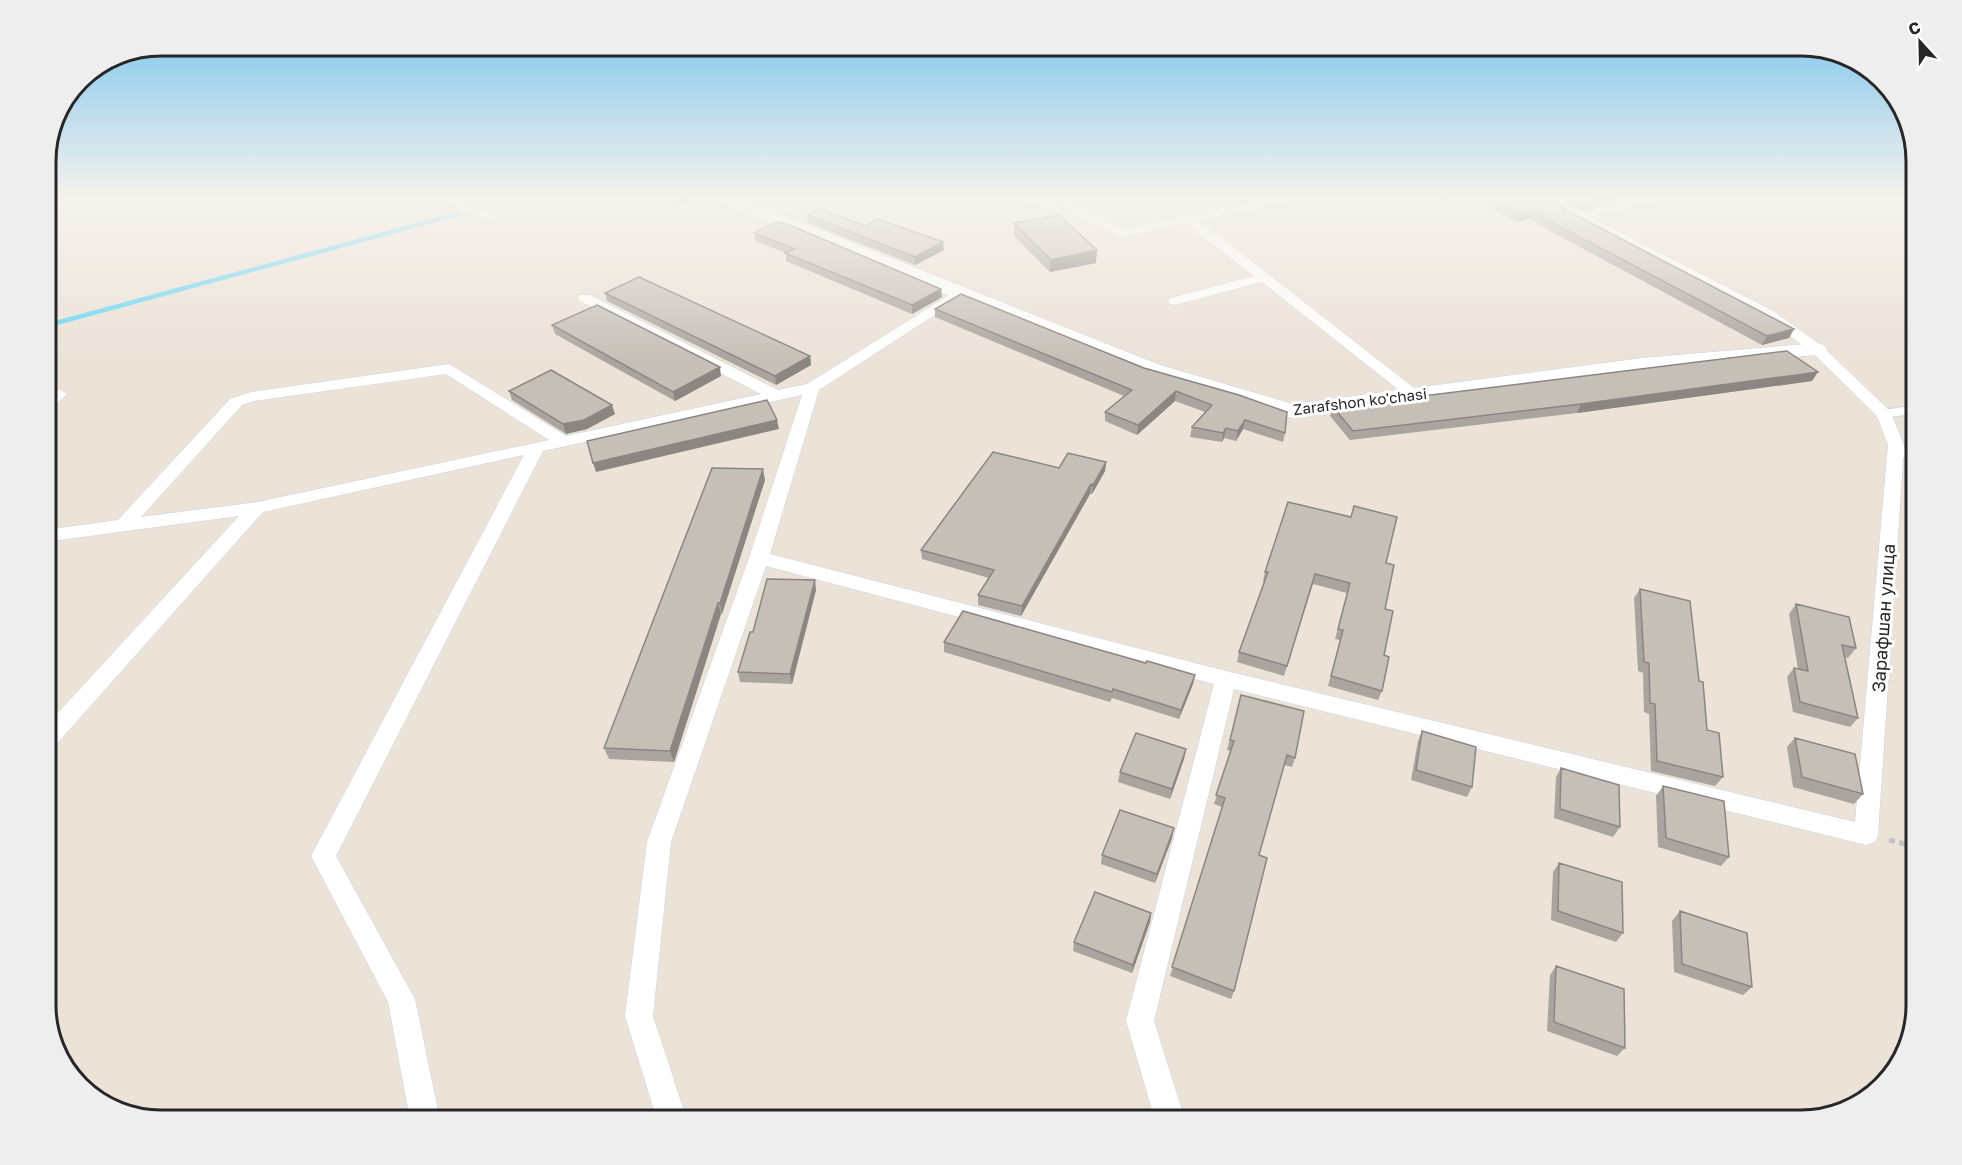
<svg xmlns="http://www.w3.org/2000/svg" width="1962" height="1165" font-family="'Golos Text',sans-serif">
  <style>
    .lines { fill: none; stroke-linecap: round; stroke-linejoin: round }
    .stream { stroke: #64d5f4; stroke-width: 4.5 }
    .lane-casing { stroke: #cdd2e2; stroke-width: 10 }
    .street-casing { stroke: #cdd2e2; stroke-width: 1 }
    .secondary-casing { stroke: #cdd2e2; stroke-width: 1 }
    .path { stroke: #c3c3c3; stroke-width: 5; stroke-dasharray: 6 4.5; stroke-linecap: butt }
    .lane { stroke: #fff; stroke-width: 8 }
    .street { fill: #fff; fill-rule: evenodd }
    .secondary { fill: #fff; fill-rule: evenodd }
    .wall { fill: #aaa49e }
    .shaded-wall { fill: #8b8681 }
    .building { fill: #c6bfb8; stroke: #8b8681; stroke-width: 1.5 }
    .labels { text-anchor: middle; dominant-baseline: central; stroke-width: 6; stroke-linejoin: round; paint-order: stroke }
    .far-street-label { font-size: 15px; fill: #272727; stroke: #fff }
    .street-label { font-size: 18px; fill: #272727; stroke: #fff }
    .rim { fill: none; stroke: #272727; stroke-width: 3 }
  </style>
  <rect width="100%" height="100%" fill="#ebe2d8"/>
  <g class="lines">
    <path class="stream" d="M45,326L458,214"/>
    <defs>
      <path id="lane" d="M1884,414L1917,409
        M1896,446L1917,464"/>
      <path id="street" d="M436,198H454L499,216L493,220L489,219Z
        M1017,198H1036L1046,201L1051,198H1063L1122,229L1271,198H1295L1289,202L1199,220L1423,395L1415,400L1409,398L1262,282L1175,305L1170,304L1168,301L1170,298L1254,276L1186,223L1120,237L1057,205L1047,209Z
        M1537,198H1552L1580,212L1637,198H1658L1656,201L1590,217L1773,311L1822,346L1890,411L1904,445L1878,835L1875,842L1866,845L1234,689L1154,1021L1185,1120H1155L1126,1021L1214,684L766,566L671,842L653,1016L687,1120H657L625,1016L647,842L749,558L802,395L543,451L336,856L415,999L440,1120H410L388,1002L311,856L524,455L263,512L53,748L45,751V727L239,516L45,542V530L118,520L230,399L251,392L449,364L566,436L761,394L580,301L578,298L580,295H590L778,390L807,384L959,289L966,293L964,296L819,390L770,554L1226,671L1855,822L1888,445L1877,416L1812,352L1763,317L1573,220ZM446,374L549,440L257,502L141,517L242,405L254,401Z
        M59,389L67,394L51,409L45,411V398Z"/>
      <path id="secondary" d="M717,198H740L1160,365L1293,404L1642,358L1817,343L1824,345L1827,349L1824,353L1817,355L1642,370L1292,418L1144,375L719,202Z"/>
    </defs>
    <use href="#lane" class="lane-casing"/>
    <use href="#street" class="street-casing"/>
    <use href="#secondary" class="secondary-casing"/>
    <path class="path" d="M1889,840L1917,847"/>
    <use href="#lane" class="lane"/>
    <use href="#street" class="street"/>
    <use href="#secondary" class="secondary"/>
  </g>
  <path class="wall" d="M652,198H697L676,207Z
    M1422,198H1462L1433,204Z
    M1472,198H1549L1565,208L1564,209L1794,329L1789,338L1762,345L1537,224L1538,222L1529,219L1517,222Z
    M1557,198H1618L1617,201L1580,210Z
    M807,215L866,226L944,250L915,265L808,223Z
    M1014,223L1096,263L1050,272L1014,236Z
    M754,233L942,297L912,314L786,261V253L755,241Z
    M605,293L810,356L811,365L776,385L607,301Z
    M961,294L1285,433L1283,442L1243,429L1236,441L1224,438L1222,442L1190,437L1192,427L1205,412L1175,401L1137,435L1105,421V412L1124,396L935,317V309Z
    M552,325L721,376L675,401L555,334Z
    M1812,381L1577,413L1350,440L1330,416L1333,407Z
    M509,391L615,414L587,429L566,434L512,400Z
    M1106,462L1105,471L1092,494H1090L1021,616L978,605V595L989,578L922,559L921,550L1059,468Z
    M765,480L722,614H721L674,762L609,759L604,748Z
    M1386,563L1382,691L1378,700L1328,686L1340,640L1335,639L1347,593L1313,584L1284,676L1237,662L1239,652L1264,582L1263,581L1265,572Z
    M1640,589L1699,681L1707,730L1723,777L1715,786L1651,771L1649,714L1644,712L1643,673L1638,671L1634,598Z
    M816,590L792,684L740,682L738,672L753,632Z
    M1796,604L1856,648L1848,658L1845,657L1858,718L1850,727L1793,712L1787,677L1794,668L1798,669L1789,614Z
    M944,642L1146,663L1195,675L1193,684L1179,719L1112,698L1110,702L944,652Z
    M1241,695L1295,758L1292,767L1284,765L1259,855L1234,991L1231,999L1170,976L1222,807L1214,804L1231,751L1227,750Z
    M1422,731L1472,787L1467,797L1411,780L1418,741Z
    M1795,738L1863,794L1854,804L1793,787L1787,747Z
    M1186,749L1184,759L1170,799L1118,782L1120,772Z
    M1561,768L1620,827L1613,837L1554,818L1556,777Z
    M1663,786L1729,857L1721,866L1658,847L1656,796Z
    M1172,838L1155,883L1101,864L1102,855Z
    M1559,863L1623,933L1616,942L1551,920L1553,872Z
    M1680,911L1752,987L1743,995L1674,972L1672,921Z
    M1151,913L1150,922L1132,973L1073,951L1074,942Z
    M1556,966L1625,1048L1617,1056L1547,1031L1550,975Z"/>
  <path class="shaded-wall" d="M680,198H697L676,207L675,201Z
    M1435,198H1462L1433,204Z
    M1597,198H1618L1617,201L1580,210L1583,201Z
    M1532,211L1529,219L1517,222L1520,214Z
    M943,242L944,250L915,265V257Z
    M1097,250L1096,263L1050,272L1051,260Z
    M941,289L942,297L912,314V305Z
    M1794,329L1789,338L1762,345L1767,336Z
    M810,356L811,365L776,385L775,376Z
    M720,367L721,376L675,401L673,392Z
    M1818,372L1812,381L1577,413L1581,404Z
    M1176,391L1175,401L1137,435L1138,425Z
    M612,405L615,414L587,429L566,434L563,424Z
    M777,420L779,429L596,472L593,463Z
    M1245,420L1243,429L1236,441L1238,431Z
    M1226,428L1224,438L1222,442L1223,433Z
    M1106,462L1105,471L1092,494L1093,485Z
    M763,469L765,480L722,614L720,603Z
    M1091,484L1090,494L1021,616L1022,606Z
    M815,580L816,590L792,684L790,674Z
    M718,603L721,614L674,762L670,751Z
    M1195,675L1193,684L1179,719L1181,710Z
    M1186,749L1184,759L1170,799L1172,789Z
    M1174,828L1172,838L1155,883L1157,874Z
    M1151,913L1150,922L1132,973L1133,965Z"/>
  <path class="building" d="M668,198H680L675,201Z
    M1490,198H1549L1565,208H1562L1794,329L1767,336L1540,216L1541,213L1532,211L1520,214Z
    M1577,198H1597L1583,201Z
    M818,209L866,226L878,219L943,242L915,257L807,215Z
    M1059,215L1097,250L1051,260L1014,223Z
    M776,222L787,224L941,289L912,305L785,253L795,249L754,233Z
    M639,277L810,356L775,376L605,293Z
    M961,294L1144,368L1239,395L1287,412L1285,433L1245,420L1238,431L1226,428L1223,433L1192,427L1212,405L1176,391L1138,425L1105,412L1132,390L935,309Z
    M597,305L720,367L673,392L552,325Z
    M1787,351L1818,372L1581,404L1353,431L1333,407Z
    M551,370L612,405L584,420L563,424L509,391Z
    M767,400L777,420L593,463L587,441Z
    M993,452L1059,468L1068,453L1106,462L1093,485L1091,484L1022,606L978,595L994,570L921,550Z
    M712,468L763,469L720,603H718L670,751L604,748Z
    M1288,502L1351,517L1354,506L1397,517L1386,563L1394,565L1385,609L1393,611L1384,655L1389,657L1382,691L1331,676L1343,630L1338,629L1350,583L1315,574L1287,666L1239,652L1268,572H1265Z
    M767,579L815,580L790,674L738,672L750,632H753Z
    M1640,589L1690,601L1699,681L1703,682L1707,730L1719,733L1723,777L1657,761L1655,704L1650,703L1649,663L1644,662Z
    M1796,604L1849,617L1856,648L1842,645L1858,718L1800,702L1794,668L1808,671Z
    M963,611L1146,663L1147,661L1195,675L1181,710L1113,689L1112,692L944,642Z
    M1241,695L1304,711L1295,758L1287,755L1259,855L1267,858L1234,991L1172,967L1225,798L1216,795L1234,741L1230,740Z
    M1422,731L1476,747L1472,787L1416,770Z
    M1136,733L1186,749L1172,789L1120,772Z
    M1795,738L1855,754L1863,794L1802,777Z
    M1561,768L1619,785L1620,827L1560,809Z
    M1663,786L1724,801L1729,857L1666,838Z
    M1120,810L1174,828L1157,874L1102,855Z
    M1559,863L1622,882L1623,933L1558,911Z
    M1095,892L1151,913L1133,965L1074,942Z
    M1680,911L1747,933L1752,987L1682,964Z
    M1556,966L1624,989L1625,1048L1554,1022Z"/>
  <linearGradient id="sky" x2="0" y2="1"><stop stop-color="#73c1ed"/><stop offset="0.55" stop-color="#f6f2ed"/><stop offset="1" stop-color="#f6f2ed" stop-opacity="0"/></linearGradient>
  <rect width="1962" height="361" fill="url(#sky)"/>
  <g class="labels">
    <g class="far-street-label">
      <text transform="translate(1360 401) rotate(-7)">Zarafshon ko'chasi</text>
    </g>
    <g class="street-label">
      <text transform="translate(1883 618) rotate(-86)">Зарафшан улица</text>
    </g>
  </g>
  <path d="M0 0H1962V1165H0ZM161 56H1801A105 105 0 0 1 1906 161V1005A105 105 0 0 1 1801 1110H161A105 105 0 0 1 56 1005V161A105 105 0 0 1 161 56Z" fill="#eee" fill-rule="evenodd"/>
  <path class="rim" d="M161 56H1801A105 105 0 0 1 1906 161V1005A105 105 0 0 1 1801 1110H161A105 105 0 0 1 56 1005V161A105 105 0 0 1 161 56Z"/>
  <g transform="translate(1920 42) rotate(338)" stroke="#ffffff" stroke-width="4.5" paint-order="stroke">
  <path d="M0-4.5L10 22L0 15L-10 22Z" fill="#272727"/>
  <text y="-9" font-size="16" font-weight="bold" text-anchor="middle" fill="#272727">С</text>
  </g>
</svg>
